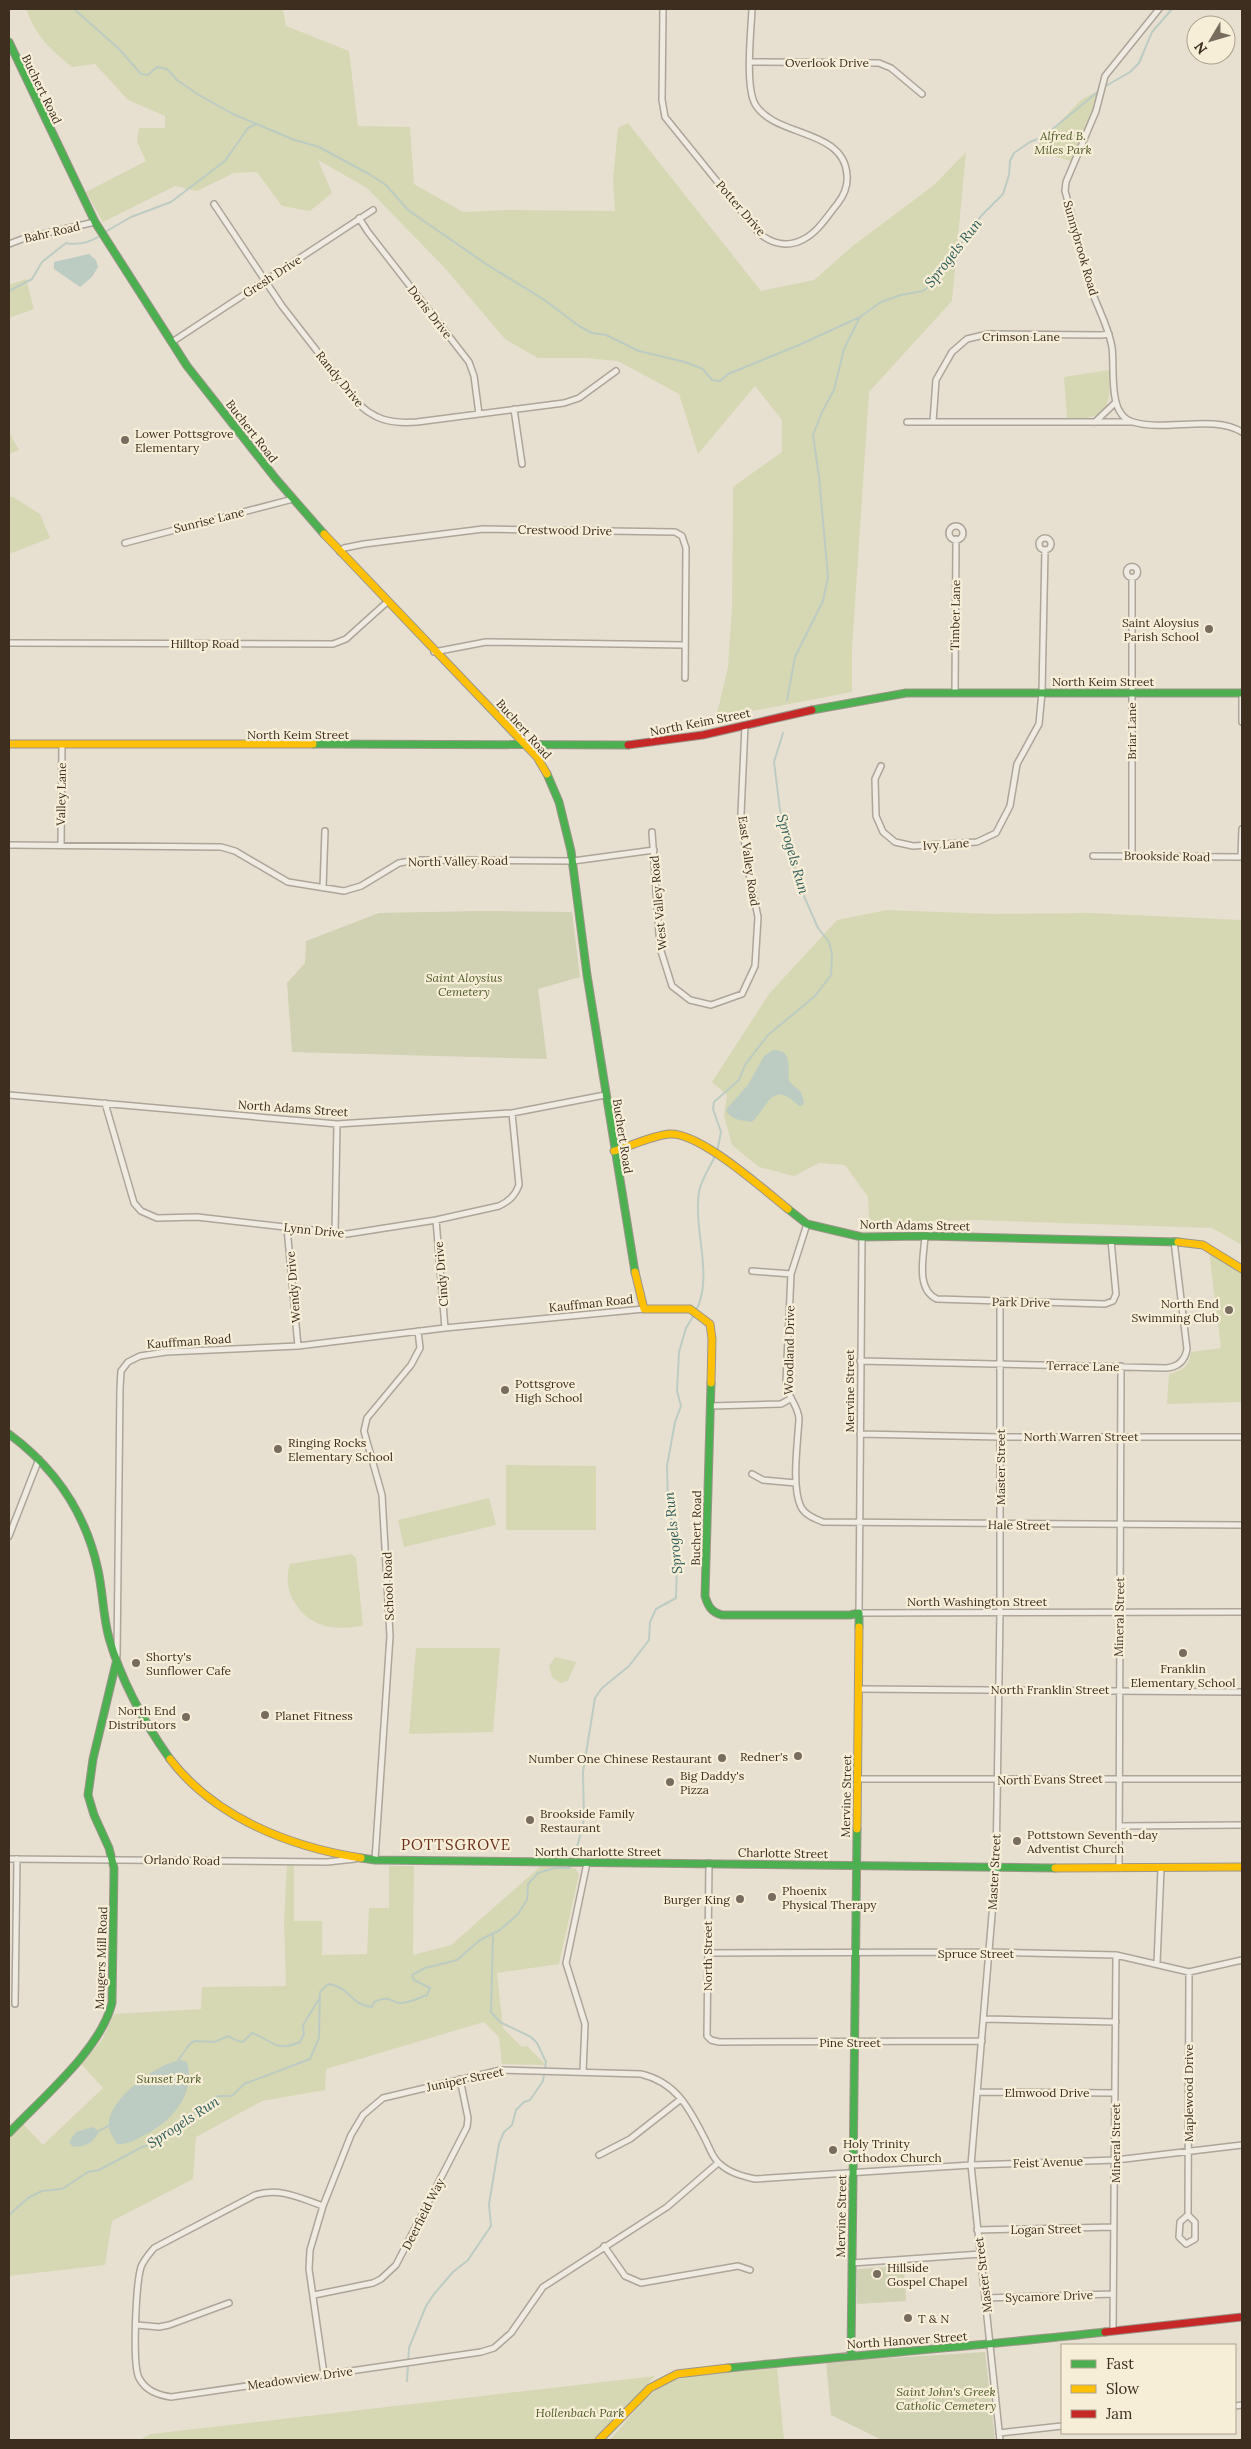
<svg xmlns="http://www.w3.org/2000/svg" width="1251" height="2449" font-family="Lora,serif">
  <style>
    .green { fill: #d6d7b3 }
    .cemetery { fill: #d1d1b3 }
    .water { fill: #bcccc2 }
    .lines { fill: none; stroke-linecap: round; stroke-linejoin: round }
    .stream { stroke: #bcccc2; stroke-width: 2 }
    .street-casing { stroke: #ada599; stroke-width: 8 }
    .fast-casing { stroke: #9c958a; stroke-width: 9 }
    .slow-casing { stroke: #9c958a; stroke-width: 9 }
    .jam-casing { stroke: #9c958a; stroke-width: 9 }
    .street { stroke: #efebe3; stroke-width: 5 }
    .fast { stroke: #4caf50; stroke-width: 7 }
    .slow { stroke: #ffc107; stroke-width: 7 }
    .jam { stroke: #c62828; stroke-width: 7 }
    .poi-dot { fill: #786c5e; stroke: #f7eed8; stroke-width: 2 }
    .labels { text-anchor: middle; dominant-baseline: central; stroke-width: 4.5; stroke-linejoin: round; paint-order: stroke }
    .street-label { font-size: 12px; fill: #3d2e20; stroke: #f7eed8 }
    .park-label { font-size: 12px; font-style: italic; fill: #4d5a26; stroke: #f7eed8 }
    .poi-label { font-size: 12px; fill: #3d2e20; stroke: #f7eed8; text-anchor: start }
    .water-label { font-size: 14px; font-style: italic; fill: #2f5d5a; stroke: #f7eed8 }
    .quarter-label { font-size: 15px; letter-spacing: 1px; fill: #6b2e1e; stroke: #f7eed8 }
  </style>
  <rect width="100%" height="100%" fill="#e7e0d1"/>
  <path class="green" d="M26,9H283L286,26L349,51L358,126L410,127L414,184L463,212L507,210L615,211L613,179L618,128L628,123L761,291L814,280L854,245L934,185L966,152L952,301L869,392L852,649V692L716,718L728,667L732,607L733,487L782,452V420L755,386L698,454L679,394L618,361L586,358H538L505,339L443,266L367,188L318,160L332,193L310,211L282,206L257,172L234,173L197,191L175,186L103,222L86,192L146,161L137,142L139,128H165V116L128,100L95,64L72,67C50,49 36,36 26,9Z
    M1099,90L1091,117L1071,161L1033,150L1081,100Z
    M26,279L34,309L9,318V285Z
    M1109,370C1112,408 1106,420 1067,419L1064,377Z
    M9,432L19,450L9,454Z
    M9,497H13L40,514L50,538L9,554Z
    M887,910L992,914L1089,913L1242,920V1245L1212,1228L975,1220L869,1223L868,1197L845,1165L819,1163L794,1176L759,1167L732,1145L724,1116L727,1095L712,1082L769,994L837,920Z
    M1209,1252L1242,1272V1402L1167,1404L1169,1374C1182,1371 1190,1366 1191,1352L1221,1348Z
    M506,1465L596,1466V1530H506Z
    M489,1498L496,1525L404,1547L398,1520Z
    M351,1554L356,1558L363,1626C353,1627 342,1629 332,1627C303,1624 280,1593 290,1564Z
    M416,1648H500L493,1732L409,1734Z
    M555,1657L576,1662L568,1681L560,1683L552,1677L549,1666Z
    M287,1865H294V1921H322V1955L367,1954L369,1908H389V1866H414L413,1955L451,1945L541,1866L575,1868L579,1874L559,1964L497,1973L503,2028L522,2047L527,2046L546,2065L502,2064L499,2037L484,2022L326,2069L325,2090L262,2101L196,2137L193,2179L112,2221L105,2265L9,2276V2139L23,2124L43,2145L103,2088L81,2064L102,2040L114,2014L201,2009L202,1987L286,1986L284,1921Z
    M777,2368L784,2440H610C627,2422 644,2395 667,2383C685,2373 753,2371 777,2368Z
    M655,2376L594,2440H139L151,2434Z"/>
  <path class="cemetery" d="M478,911L572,912L580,977L538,989L547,1059L292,1052L287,983L305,963L306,941L379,913Z
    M904,2266L906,2301L857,2304V2269Z
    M985,2352L995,2440H882L831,2415L826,2362Z"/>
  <path class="water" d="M89,254L96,260L98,267L92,277L80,287L54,269V262Z
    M773,1050C794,1050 787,1069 789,1081L801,1092L804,1101L803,1105L799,1106C772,1080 770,1104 752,1122C741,1120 733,1121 726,1111L728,1107L748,1085L764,1056Z
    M181,2060L187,2062C197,2094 170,2123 143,2136C135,2140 127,2145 117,2144C114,2139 109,2132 109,2126C107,2099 158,2063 181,2060Z
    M93,2127L99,2132C94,2142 84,2149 72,2146L69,2142L76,2132Z"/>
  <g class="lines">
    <path class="stream" d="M74,9L119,49L141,74L148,75L157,67L167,69L177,80L199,95L233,114L292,139L319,147L369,174L386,185L408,210L486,264L543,299L579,326L592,333L606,335L639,351L685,362L703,369L712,380L720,381L728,374L799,345L860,317
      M1104,87L1130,72L1139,63L1152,32L1172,9
      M105,232L131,217L171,202L225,161L248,128L255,125
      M9,291L32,279L42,262L66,243C76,245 88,243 98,237
      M787,700L795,657L823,601L828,577L819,477L813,435L822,412L834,390L844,349L860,317L881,302L901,295L923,291L931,285L981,216L1003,194L1009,175L1010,161L1014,153L1030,142L1043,137L1100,90
      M717,1152L721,1132L713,1109L714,1102L739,1080L745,1065L768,1035L815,996L831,975L832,954L829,942L818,928L800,887L780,810L774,762L783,733
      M696,1311C714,1275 693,1231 699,1192C701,1180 710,1167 715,1156
      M574,1860L584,1819L583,1772L595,1698L602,1688L629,1666L649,1640L650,1622L656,1609L676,1598L677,1564L674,1529L668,1507L667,1466L675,1422L681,1406L677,1391L679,1352L686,1328L694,1315
      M177,2062L189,2045L194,2041L214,2042L229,2036L235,2040L243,2042L252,2033C273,2040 274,2053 300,2042L304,2034L303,2025L319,1999
      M97,2132L110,2125
      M9,2215L28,2198L42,2191L62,2189L88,2172L99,2170L142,2147L153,2144L218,2096H232L244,2084L310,2059L319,2038L320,1992L328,1984C353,1988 348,2004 372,2007L374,2002C391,1994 390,2003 400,2003C408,2003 420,1998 427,1995L430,1988L414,1980L412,1975L425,1968L457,1960L480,1940L500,1930L518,1914L527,1900L528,1884L538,1873L554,1868H569L572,1865
      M407,2381L409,2348L426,2306L434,2294L453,2272L468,2260L491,2226L489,2204L499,2144L504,2132L512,2125L516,2110L524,2102L530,2100L543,2081L546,2062L537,2043L531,2037L500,2022L491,2012L493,1935"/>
    <defs>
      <path id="street" d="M663,9L662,100L665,117L758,232C771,244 788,248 804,239C818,232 828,215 838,203C844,195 848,186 847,175C844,128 775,138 755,104C745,86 751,31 752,9
        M1159,9L1105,76L1096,111L1066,182L1065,191C1074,222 1081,255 1090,286C1097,307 1108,325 1112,347C1115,369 1107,415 1133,422C1166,432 1213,414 1242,432
        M751,62L879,63L891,68L922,94
        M214,204L282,306L355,400C373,420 391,424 417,422L564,403L579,398L616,371
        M359,218L368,232L469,362L474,376L479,414
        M9,244L25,238L95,222
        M172,342L373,210
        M514,409L522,464
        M907,422H1131
        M933,422L936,380L952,352L967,339L988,334L1101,335L1109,334
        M1095,422L1116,402
        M949 533a7 7 0 1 1 14 0a7 7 0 1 1-14 0Z
        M1039 544a6 6 0 1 1 12 0a6 6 0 1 1-12 0Z
        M125,543L293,499
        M340,552L344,548L364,544L483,529L675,532L682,536L686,548L685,678
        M1126.5 572a5.5 5.5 0 1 1 11 0a5.5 5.5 0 1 1-11 0Z
        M9,643L333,644L346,639L386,603
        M434,652L486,642L684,645
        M955,692L956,539
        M1242,693V722
        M881,766L875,779L876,816L883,832L895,842L913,846L977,842L996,833L1010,806L1017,764L1039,724L1042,692L1045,550
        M652,832L660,948L672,986L690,1000L711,1005L742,994L755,966L758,917L748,869L741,814L745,725
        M9,845L221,847L235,851L288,882L344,891L361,886L399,863L417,860L573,861L654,850
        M61,845L62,744
        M1132,855V578
        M1093,856L1242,857
        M1241,857L1242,829
        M323,888L325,831
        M9,1095L337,1124L512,1113L605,1095
        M105,1103L134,1203L141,1211L157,1218L197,1217L347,1234L436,1220L499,1206C509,1201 515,1196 519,1185L512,1113
        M436,1220L445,1328
        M807,1224L791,1274L786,1382C788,1399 797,1403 799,1418C798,1442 791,1486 801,1507C805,1515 815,1519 823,1522L1242,1525
        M287,1228L298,1346
        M335,1232L337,1124
        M925,1236C924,1256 915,1289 937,1299L1105,1304L1113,1301L1116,1294L1111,1240
        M862,1237L859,1613L1242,1612
        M752,1271L791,1274
        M1000,1301V1612L996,1867L971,2165L1000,2440
        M860,1361L1166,1368C1178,1367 1185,1361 1187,1349L1174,1241
        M711,1406L781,1404L790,1399
        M860,1434L1000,1437H1242
        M752,1474L763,1480L796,1483
        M9,1536L39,1459
        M117,1656L120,1388L121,1371L128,1362L140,1356L166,1352L298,1346L445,1328L644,1309
        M858,1689L1242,1692
        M857,1779H1242
        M1120,1826L1242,1825
        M9,1859L327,1862L355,1859
        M375,1860L390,1636L382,1495L364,1431L367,1418L411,1365L420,1348L418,1331
        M709,1863L707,2036L711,2040L719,2042L982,2041
        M1119,1867L1121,1366
        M707,1953L989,1952L1116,1955L1189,1972L1242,1960
        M1157,1963L1161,1869
        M15,2004L17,1859
        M984,2019L1116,2022
        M583,2072L585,2024L566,1963L587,1863
        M979,2092L1115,2093
        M599,2155L630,2139L681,2099
        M323,2206C300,2198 279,2187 255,2195L154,2248C149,2254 144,2259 141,2267C136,2284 132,2364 139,2378C146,2391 158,2395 171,2397L481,2352L494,2348L511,2333L543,2287L667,2207L718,2163
        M1188,2215L1180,2222L1179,2237L1186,2244L1195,2239V2222L1188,2215L1189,1972
        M977,2230L1114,2227
        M604,2246L625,2276L641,2283L738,2266L750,2270
        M852,2263L981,2254
        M314,2295L373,2283L381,2279L396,2265L467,2127L468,2118L460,2079
        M985,2298L1113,2294
        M137,2325L159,2327L169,2325L229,2303
        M1113,2331L1116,1955
        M324,2374L309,2269L310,2250L323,2206L351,2135L363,2115L383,2098L501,2070L641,2074C678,2083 690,2110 706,2141C710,2149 713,2159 720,2164C730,2173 742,2176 755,2179L971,2165L1116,2160L1242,2145
        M1235,2406L1242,2405
        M999,2433L1062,2426"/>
      <path id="fast" d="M9,42L95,222L187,366L276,479L324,534
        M812,710L906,693H1242
        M313,744L628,745
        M547,774L559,802L571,851L587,975L635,1272
        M788,1209L807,1224L862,1237L925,1236L1178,1242
        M711,1383L705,1596C708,1606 711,1612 722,1615H850L859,1613V1627
        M9,1434C55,1468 86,1514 98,1570C103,1593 103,1616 109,1638C122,1683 143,1721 170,1759
        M361,1858L375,1860L1055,1868
        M9,2133C42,2098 101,2049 112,2003L114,1868L109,1848L94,1815L88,1795L93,1759L116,1663
        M851,2355L857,1829
        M728,2368C854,2355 980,2346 1105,2332"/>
      <path id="slow" d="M324,534L537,757L547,774
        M9,744H313
        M614,1151C631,1146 651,1136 669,1134C699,1131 764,1190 788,1209
        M1178,1242L1203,1245L1242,1269
        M635,1272L644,1309H690L710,1324L712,1339L711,1383
        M170,1759C215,1818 291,1847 361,1858
        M857,1829L859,1627
        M1055,1868L1242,1867
        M599,2440L650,2388L677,2374L728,2368"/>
      <path id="jam" d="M628,745L703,735L812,710
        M1105,2332L1242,2317"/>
    </defs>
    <use href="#street" class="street-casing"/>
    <use href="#fast" class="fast-casing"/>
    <use href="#slow" class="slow-casing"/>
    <use href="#jam" class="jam-casing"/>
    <use href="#street" class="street"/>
    <use href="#fast" class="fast"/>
    <use href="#slow" class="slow"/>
    <use href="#jam" class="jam"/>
  </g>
  <g class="poi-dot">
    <circle cx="125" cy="440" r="5"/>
    <circle cx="1209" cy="629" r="5"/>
    <circle cx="1229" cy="1310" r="5"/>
    <circle cx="505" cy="1390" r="5"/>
    <circle cx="278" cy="1449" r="5"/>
    <circle cx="1183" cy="1653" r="5"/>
    <circle cx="136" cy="1663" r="5"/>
    <circle cx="265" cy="1715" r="5"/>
    <circle cx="186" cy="1717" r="5"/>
    <circle cx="798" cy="1756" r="5"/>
    <circle cx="722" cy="1758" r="5"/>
    <circle cx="670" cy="1782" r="5"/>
    <circle cx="530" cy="1820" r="5"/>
    <circle cx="1017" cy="1841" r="5"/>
    <circle cx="772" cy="1897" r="5"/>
    <circle cx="740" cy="1899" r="5"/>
    <circle cx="833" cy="2150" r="5"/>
    <circle cx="877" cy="2274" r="5"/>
    <circle cx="908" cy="2318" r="5"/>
  </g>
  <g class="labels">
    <g class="street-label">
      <text x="827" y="62">Overlook Drive</text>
      <text transform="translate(42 89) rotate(64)">Buchert Road</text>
      <text transform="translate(741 208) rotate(49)">Potter Drive</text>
      <text transform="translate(52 232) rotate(-13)">Bahr Road</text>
      <text transform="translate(1081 248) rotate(74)">Sunnybrook Road</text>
      <text transform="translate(272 276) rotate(-33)">Gresh Drive</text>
      <text transform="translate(430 312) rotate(52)">Doris Drive</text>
      <text x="1021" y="336">Crimson Lane</text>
      <text transform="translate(340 379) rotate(51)">Randy Drive</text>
      <text transform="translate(252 431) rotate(52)">Buchert Road</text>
      <text transform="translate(209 520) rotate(-14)">Sunrise Lane</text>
      <text transform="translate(565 530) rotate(1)">Crestwood Drive</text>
      <text transform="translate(955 615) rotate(-89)">Timber Lane</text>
      <text x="205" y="643">Hilltop Road</text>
      <text x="1103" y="681">North Keim Street</text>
      <text transform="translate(700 722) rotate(-11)">North Keim Street</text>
      <text transform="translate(524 729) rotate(48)">Buchert Road</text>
      <text transform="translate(1131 731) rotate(-90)">Briar Lane</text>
      <text x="298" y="734">North Keim Street</text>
      <text transform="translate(61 794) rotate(-89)">Valley Lane</text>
      <text transform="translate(946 844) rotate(-4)">Ivy Lane</text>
      <text transform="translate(1167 856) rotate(1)">Brookside Road</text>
      <text transform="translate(458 861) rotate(-1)">North Valley Road</text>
      <text transform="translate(749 861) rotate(82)">East Valley Road</text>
      <text transform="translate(658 903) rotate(-95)">West Valley Road</text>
      <text transform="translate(293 1108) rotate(4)">North Adams Street</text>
      <text transform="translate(623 1136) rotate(81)">Buchert Road</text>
      <text transform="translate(915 1225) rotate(1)">North Adams Street</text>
      <text transform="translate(314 1230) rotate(6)">Lynn Drive</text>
      <text transform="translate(441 1274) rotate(-95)">Cindy Drive</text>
      <text transform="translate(293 1287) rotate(-95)">Wendy Drive</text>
      <text transform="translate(1021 1302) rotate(1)">Park Drive</text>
      <text transform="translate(591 1303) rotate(-6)">Kauffman Road</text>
      <text transform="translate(189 1341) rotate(-4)">Kauffman Road</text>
      <text transform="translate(789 1350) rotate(-89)">Woodland Drive</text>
      <text transform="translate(1083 1366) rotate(1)">Terrace Lane</text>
      <text transform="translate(849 1391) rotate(-90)">Mervine Street</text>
      <text x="1081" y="1436">North Warren Street</text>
      <text transform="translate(1000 1467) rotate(-90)">Master Street</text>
      <text transform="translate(1019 1525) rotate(1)">Hale Street</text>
      <text transform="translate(696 1528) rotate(-89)">Buchert Road</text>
      <text transform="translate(388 1586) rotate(-92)">School Road</text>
      <text x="977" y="1601">North Washington Street</text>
      <text transform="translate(1119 1617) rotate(-89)">Mineral Street</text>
      <text x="1050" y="1689">North Franklin Street</text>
      <text transform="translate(1050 1779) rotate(-1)">North Evans Street</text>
      <text transform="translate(846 1796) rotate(-89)">Mervine Street</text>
      <text x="598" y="1851">North Charlotte Street</text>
      <text transform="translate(783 1853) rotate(1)">Charlotte Street</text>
      <text transform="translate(182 1860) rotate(1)">Orlando Road</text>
      <text transform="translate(994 1872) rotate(-87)">Master Street</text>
      <text x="976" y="1953">Spruce Street</text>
      <text transform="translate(707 1956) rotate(-90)">North Street</text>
      <text transform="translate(101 1958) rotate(-88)">Maugers Mill Road</text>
      <text x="850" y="2042">Pine Street</text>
      <text transform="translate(465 2079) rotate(-12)">Juniper Street</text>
      <text x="1047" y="2092">Elmwood Drive</text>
      <text transform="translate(1188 2093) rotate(-90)">Maplewood Drive</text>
      <text transform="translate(1115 2143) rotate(-90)">Mineral Street</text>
      <text transform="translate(1048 2162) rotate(-2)">Feist Avenue</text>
      <text transform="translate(423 2214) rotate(-63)">Deerfield Way</text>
      <text transform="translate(841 2216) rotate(-89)">Mervine Street</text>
      <text transform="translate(1046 2229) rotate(-1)">Logan Street</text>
      <text transform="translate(983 2275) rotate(-97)">Master Street</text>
      <text transform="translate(1049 2296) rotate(-2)">Sycamore Drive</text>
      <text transform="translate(907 2340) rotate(-4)">North Hanover Street</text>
      <text transform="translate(300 2378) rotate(-8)">Meadowview Drive</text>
    </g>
    <g class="park-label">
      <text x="1063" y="135">Alfred B.<tspan x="1063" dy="14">Miles Park</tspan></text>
      <text x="464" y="977">Saint Aloysius<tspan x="464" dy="14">Cemetery</tspan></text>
      <text x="169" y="2078">Sunset Park</text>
      <text x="946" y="2391">Saint John's Greek<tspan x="946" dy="14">Catholic Cemetery</tspan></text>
      <text x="580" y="2412">Hollenbach Park</text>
    </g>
    <g class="poi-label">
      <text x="135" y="433">Lower Pottsgrove<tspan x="135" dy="14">Elementary</tspan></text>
      <text x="1199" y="622" text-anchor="end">Saint Aloysius<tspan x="1199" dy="14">Parish School</tspan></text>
      <text x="1219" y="1303" text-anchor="end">North End<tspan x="1219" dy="14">Swimming Club</tspan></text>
      <text x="515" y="1383">Pottsgrove<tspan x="515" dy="14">High School</tspan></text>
      <text x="288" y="1442">Ringing Rocks<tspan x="288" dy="14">Elementary School</tspan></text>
      <text x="146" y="1656">Shorty's<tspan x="146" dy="14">Sunflower Cafe</tspan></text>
      <text x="1183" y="1668" text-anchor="middle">Franklin<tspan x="1183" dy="14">Elementary School</tspan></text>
      <text x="176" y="1710" text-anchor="end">North End<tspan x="176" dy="14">Distributors</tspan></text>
      <text x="275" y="1715">Planet Fitness</text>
      <text x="788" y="1756" text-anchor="end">Redner's</text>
      <text x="712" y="1758" text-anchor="end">Number One Chinese Restaurant</text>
      <text x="680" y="1775">Big Daddy's<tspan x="680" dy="14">Pizza</tspan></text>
      <text x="540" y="1813">Brookside Family<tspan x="540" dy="14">Restaurant</tspan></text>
      <text x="1027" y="1834">Pottstown Seventh-day<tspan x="1027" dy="14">Adventist Church</tspan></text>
      <text x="782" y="1890">Phoenix<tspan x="782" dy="14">Physical Therapy</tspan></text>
      <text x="730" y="1899" text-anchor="end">Burger King</text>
      <text x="843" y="2143">Holy Trinity<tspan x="843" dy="14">Orthodox Church</tspan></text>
      <text x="887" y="2267">Hillside<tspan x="887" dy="14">Gospel Chapel</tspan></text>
      <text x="918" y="2318">T &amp; N</text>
    </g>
    <g class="water-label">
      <text transform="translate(953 253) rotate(-52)">Sprogels Run</text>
      <text transform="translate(793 854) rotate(74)">Sprogels Run</text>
      <text transform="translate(673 1533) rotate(-96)">Sprogels Run</text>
      <text transform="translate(183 2122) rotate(-33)">Sprogels Run</text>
    </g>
    <g class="quarter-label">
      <text x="456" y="1844">POTTSGROVE</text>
    </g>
  </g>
  <rect width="1251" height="2449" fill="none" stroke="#3d2e20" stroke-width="20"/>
  <rect x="1061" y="2344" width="175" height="90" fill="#f7eed8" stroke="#ada18e"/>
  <rect x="1071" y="2360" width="25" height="8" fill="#4caf50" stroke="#ada18e"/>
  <text x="1106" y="2369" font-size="15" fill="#3d2e20">Fast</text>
  <rect x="1071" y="2385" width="25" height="8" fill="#ffc107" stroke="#ada18e"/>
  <text x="1106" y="2394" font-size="15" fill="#3d2e20">Slow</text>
  <rect x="1071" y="2410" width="25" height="8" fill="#c62828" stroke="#ada18e"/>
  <text x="1106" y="2419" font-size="15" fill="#3d2e20">Jam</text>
  <g transform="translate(1211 40) rotate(232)"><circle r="24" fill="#f7eed8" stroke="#ada18e"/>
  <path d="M0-4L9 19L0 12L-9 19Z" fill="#786c5e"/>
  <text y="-8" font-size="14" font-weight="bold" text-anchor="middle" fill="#3d2e20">N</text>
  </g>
</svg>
